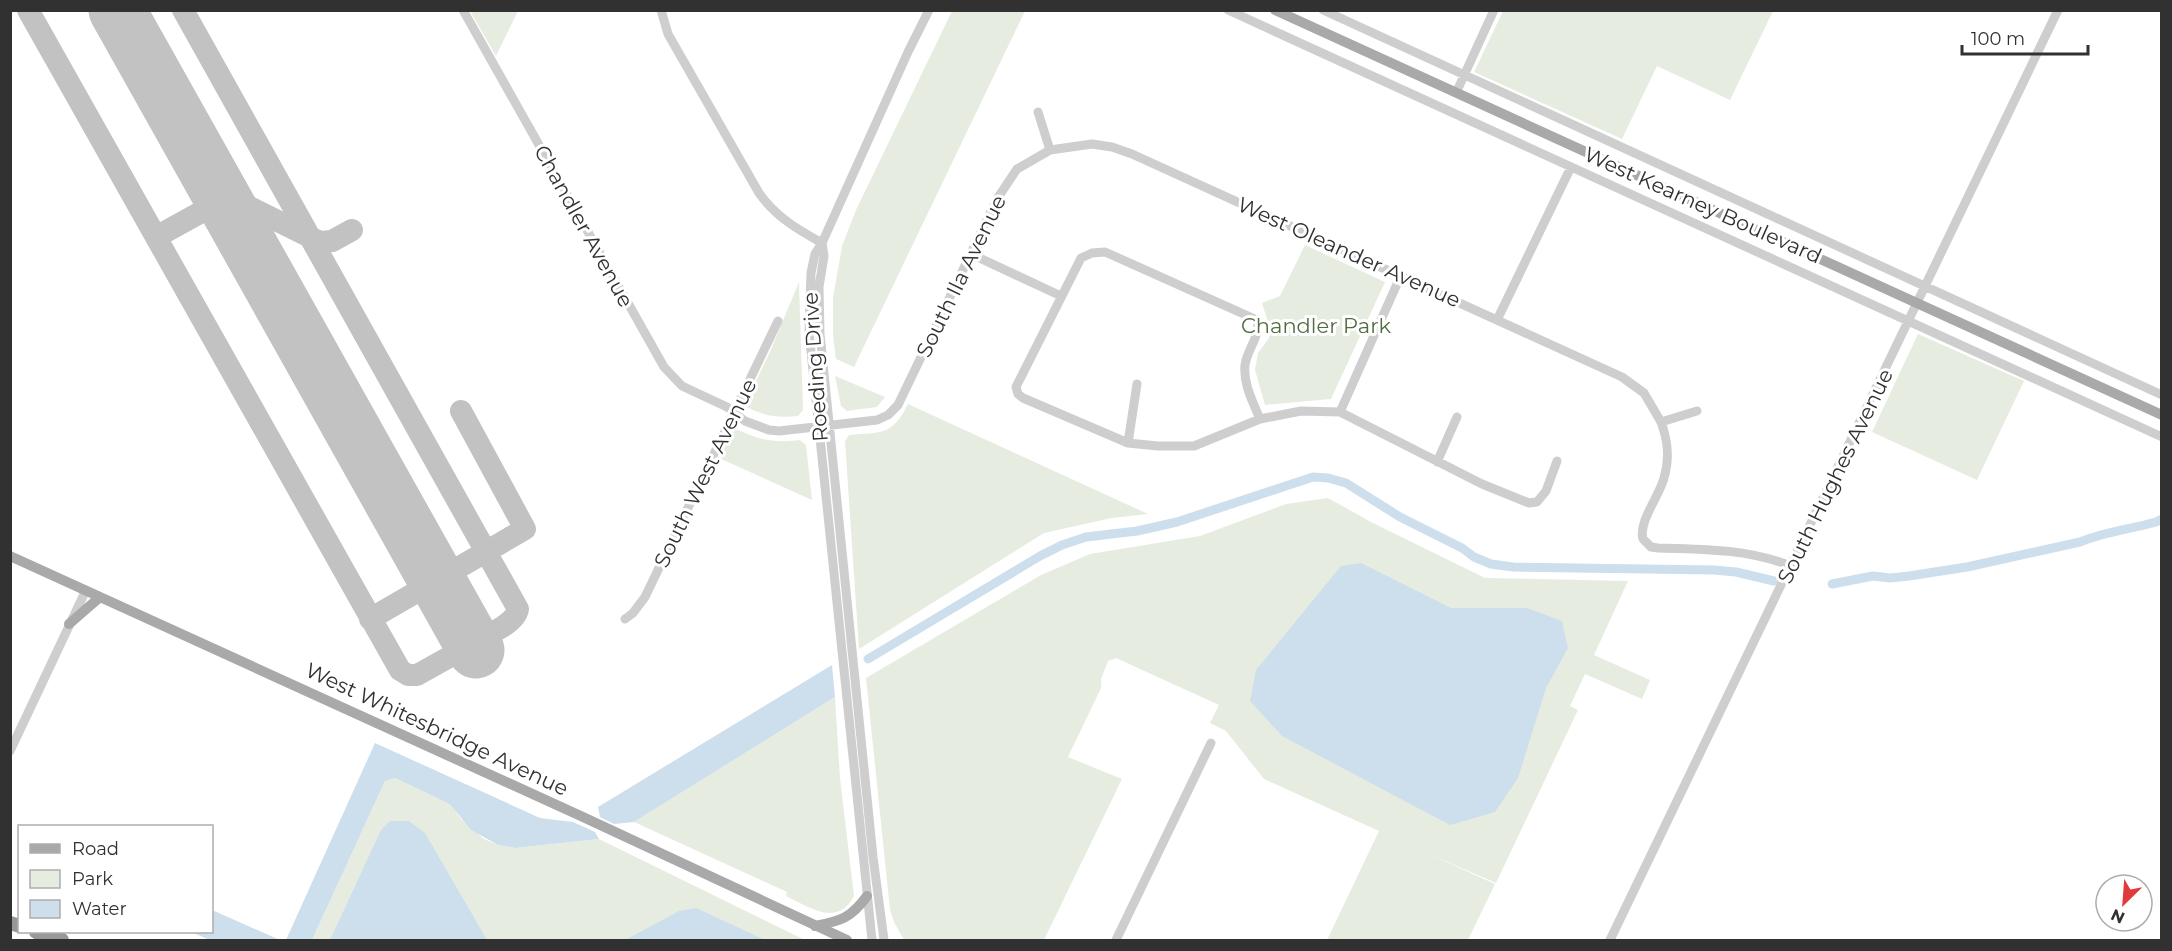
<svg xmlns="http://www.w3.org/2000/svg" width="2172" height="951" font-family="Montserrat,sans-serif">
  <style>
    .green { fill: #e6ede0 }
    .water { fill: #cddeec }
    .lines { fill: none; stroke-linecap: round; stroke-linejoin: round }
    .canal { stroke: #cddeec; stroke-width: 9 }
    .taxiway { stroke: #c2c2c2; stroke-width: 22 }
    .runway { stroke: #c2c2c2; stroke-width: 57 }
    .minor { stroke: #cecece; stroke-width: 9 }
    .major { stroke: #a9a9a9; stroke-width: 10 }
    .highway { stroke: #989898; stroke-width: 14 }
    .labels { text-anchor: middle; dominant-baseline: central; stroke-width: 6; stroke-linejoin: round; paint-order: stroke }
    .street-label { font-size: 21px; fill: #313131; stroke: #fff }
    .park-label { font-size: 21px; fill: #516d3f; stroke: #fff }
  </style>
  <rect width="100%" height="100%" fill="#fff"/>
  <path class="green" d="M470,11H518L496,56Z
    M952,11H1025L854,367L836,359L833,335V298L842,246L856,210Z
    M1503,11V10L1773,11L1730,100L1657,66L1622,139L1474,72Z
    M1305,245L1385,282L1331,399L1265,405L1255,370L1258,353L1269,338L1270,329L1262,303L1280,296Z
    M799,282L803,410L798,416C775,418 765,416 744,406L769,354Z
    M1918,334L2024,381L1977,480L1872,432Z
    M835,376L885,397L877,407L847,411L841,406Z
    M908,404L1148,514L1112,518L1044,533L859,649L845,441L849,435C882,432 892,436 908,404Z
    M734,428C759,440 772,443 800,440L806,445L812,500L719,458Z
    M1328,498L1373,523L1485,578L1628,581L1594,655L1650,680L1642,699L1585,674L1570,706L1578,710L1496,883L1429,854L1495,884L1468,940H1327L1379,831L1264,779L1226,731L1210,723L1219,705L1116,658L1108,661L1101,679V688L1068,757L1122,779L1044,940H904L894,922L890,910L866,678L1041,575L1090,554L1200,536L1286,504Z
    M835,697L840,778L854,896C837,928 809,907 786,896L787,892L634,822Z
    M395,778L451,804L461,819L484,839L498,845L515,848L599,839L805,940H312L385,781Z"/>
  <path class="water" d="M1361,563L1451,608H1527L1562,621L1568,648L1546,688L1518,778L1495,812L1450,825L1282,736L1250,701L1256,670L1341,566Z
    M832,665L835,697L634,822L614,824L600,817L598,807Z
    M375,743L540,818L573,822L595,832L599,839L515,848L498,845L471,830L450,804L395,778L385,781L312,940H286Z
    M390,821H409L425,833L487,940H330L381,830Z
    M696,908L765,940H625L679,911Z
    M212,910L280,940H210L191,932H212Z"/>
  <g class="lines">
    <path class="canal" d="M1832,584L1873,576L1890,578L1909,576L1967,567L2080,542C2104,532 2131,529 2156,522L2162,519
      M868,659L1040,556L1062,545L1086,537L1137,531L1177,522L1313,477L1328,478L1346,483L1400,517L1462,548L1474,557L1491,564L1513,567L1714,570L1736,572L1774,581"/>
    <path class="taxiway" d="M28,10L400,670L408,675H417L460,651C469,640 464,631 459,620
      M183,10L518,609C516,621 492,636 479,634C470,633 465,626 459,620
      M219,192L320,242L332,241L352,230
      M156,237L223,200
      M370,619L525,529L461,411"/>
    <path class="runway" d="M117,10L476,650"/>
    <path class="minor" d="M463,10L664,367L682,386L727,407L745,421L769,430L779,431L877,420L888,415L898,405L997,199L1017,169L1050,150L1092,144L1112,147L1132,154L1622,377L1644,393L1661,422
      M661,10L668,34L759,193C776,217 797,229 822,243
      M1228,10L2162,437
      M1323,10L2162,395
      M1456,93L1494,10
      M1038,112L1050,150
      M822,243L824,256L819,287L820,334L873,857L884,940
      M971,254L1061,296
      M1497,320L1571,167
      M1697,411L1661,422C1668,441 1670,458 1664,478C1660,495 1638,522 1643,539L1651,547L1658,548C1703,549 1748,549 1791,566
      M1340,412L1401,275
      M1260,419C1253,402 1243,384 1245,365C1247,349 1261,336 1257,320L1105,252L1092,253L1081,258L1016,387L1018,394L1023,398L1128,443L1158,446H1194L1260,419L1301,411L1340,412L1482,484L1529,503L1537,502L1546,491L1557,461
      M1128,443L1137,384
      M1437,462L1457,417
      M625,619L633,613L645,597L778,321
      M10,751L86,590
      M872,940L809,332L811,273L815,254L822,243L908,52L929,10
      M1116,940L1211,743
      M1610,940L2058,10"/>
    <path class="major" d="M1275,10L2162,415
      M10,556L583,817L847,940
      M69,624L100,597
      M815,926C841,921 851,918 867,896"/>
    <path class="highway" d="M10,923L20,926
      M36,932L62,940"/>
  </g>
  <g class="labels">
    <g class="street-label">
      <text transform="translate(1703 205) rotate(24)">West Kearney Boulevard</text>
      <text transform="translate(584 226) rotate(61)">Chandler Avenue</text>
      <text transform="translate(1349 252) rotate(24)">West Oleander Avenue</text>
      <text transform="translate(961 276) rotate(-64)">South Ila Avenue</text>
      <text transform="translate(815 367) rotate(-94)">Roeding Drive</text>
      <text transform="translate(705 473) rotate(-64)">South West Avenue</text>
      <text transform="translate(1835 476) rotate(-64)">South Hughes Avenue</text>
      <text transform="translate(437 729) rotate(25)">West Whitesbridge Avenue</text>
    </g>
    <g class="park-label">
      <text x="1316" y="325">Chandler Park</text>
    </g>
  </g>
  <rect width="2172" height="951" fill="none" stroke="#313131" stroke-width="24"/>
  <rect x="18" y="825" width="195" height="108" fill="#ffffff" stroke="#adadad" stroke-width="1.5"/>
  <rect x="30" y="844" width="30" height="9" fill="#a9a9a9" stroke="#adadad" stroke-width="1.5"/>
  <text x="72" y="855" font-size="18" fill="#313131">Road</text>
  <rect x="30" y="870" width="30" height="18" fill="#e6ede0" stroke="#adadad" stroke-width="1.5"/>
  <text x="72" y="885" font-size="18" fill="#313131">Park</text>
  <rect x="30" y="900" width="30" height="18" fill="#cddeec" stroke="#adadad" stroke-width="1.5"/>
  <text x="72" y="915" font-size="18" fill="#313131">Water</text>
  <g transform="translate(2124 903) rotate(205)"><circle r="28" fill="#ffffff" stroke="#adadad" stroke-width="1.5"/>
  <path d="M0-4.5L10 22L0 15L-10 22Z" fill="#e2393b"/>
  <text y="-9" font-size="16" font-weight="bold" text-anchor="middle" fill="#313131">N</text>
  </g>
  <path d="M1962 45v9h126v-9" fill="none" stroke="#313131" stroke-width="3"/>
  <text x="1971" y="45" font-size="18" fill="#313131" stroke="#ffffff" stroke-width="4.5" paint-order="stroke">100 m</text>
</svg>
